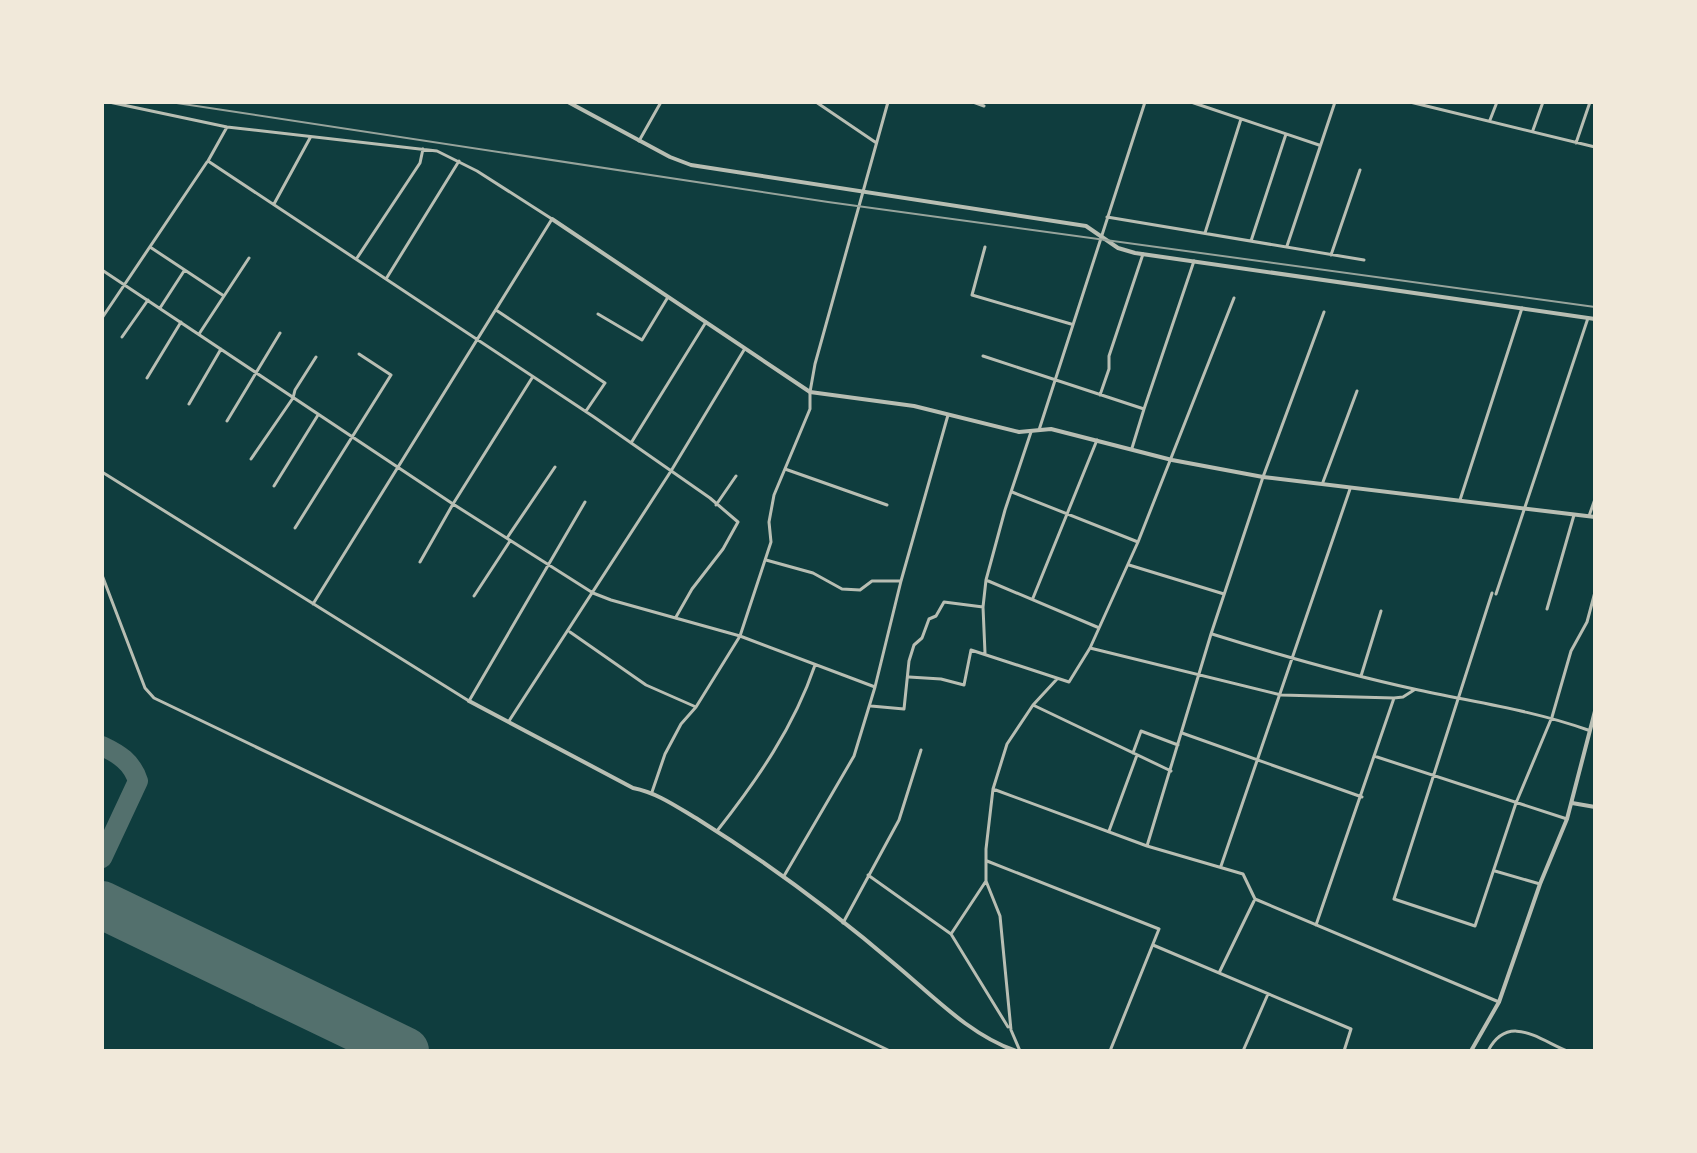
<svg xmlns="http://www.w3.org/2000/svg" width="1697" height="1153" font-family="'Sofia Sans Condensed',sans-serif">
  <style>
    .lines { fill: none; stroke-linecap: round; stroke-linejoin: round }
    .taxiway { stroke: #53706d; stroke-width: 20 }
    .runway { stroke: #53706d; stroke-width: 48 }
    .minor { stroke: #b8beb3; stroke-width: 3 }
    .tertiary { stroke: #b8beb3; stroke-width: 4 }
    .rail { stroke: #97a49c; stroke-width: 2 }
  </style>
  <rect width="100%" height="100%" fill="#0f3d3e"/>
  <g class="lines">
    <path class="taxiway" d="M102,746C119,754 132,762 138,781L102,858"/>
    <path class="runway" d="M102,905L405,1051"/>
    <path class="minor" d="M109,102L227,127L437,151L477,171L552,219L313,604
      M816,102L875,142
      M973,102L984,106
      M1191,102L1319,145
      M1410,102L1595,147
      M1490,120L1497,102
      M227,127L208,161L594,417L710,498L738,522L723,549L692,589L676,617
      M1533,130L1543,102
      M639,141L661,102
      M1576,143L1590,102
      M274,204L310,138
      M1107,217L1364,260
      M1205,233L1241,119
      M1251,241L1286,134
      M1287,246L1335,102
      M150,247L224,296
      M985,247L972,295L1071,324
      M1331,255L1360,170
      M357,258L420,163L423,149
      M102,270L453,504L593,593L611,600L740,636L875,687
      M386,279L459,161
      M160,308L184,271
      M496,310L605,383L586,411
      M598,314L642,340L668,297
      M102,318L207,162
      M199,334L249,258
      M122,337L148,300
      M983,356L1144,409L1132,448
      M147,378L181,322
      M1100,395L1109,369V356L1143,254
      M189,404L221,349
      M1144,409L1194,261
      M227,421L280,333
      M1039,430L1145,102
      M631,443L706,322
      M251,459L293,398L295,390L316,357
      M785,469L887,505
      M102,472L469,701L585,502
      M1323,482L1357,391
      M274,486L318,415
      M1012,492L1138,542
      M1460,500L1522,308
      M716,505L736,476
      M1589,516L1595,499
      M295,528L391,375L359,354
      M507,538L555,467
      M766,560L813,573L842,589L860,590L872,581H901
      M420,562L453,504L532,378
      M1129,565L1224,594
      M102,575L145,688L154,698L890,1051
      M986,580L1097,627
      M1492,593L1394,899L1475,926L1516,803L1552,717L1571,651L1587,622L1595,592
      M1496,594L1588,318
      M474,596L510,541
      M1033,598L1097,440
      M1547,609L1574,515
      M570,632L646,685L696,707
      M1212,634C1279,655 1346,674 1414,689C1473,702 1532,710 1588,730
      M1090,648L1281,695L1394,698L1403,697L1414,690
      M985,653L983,607L986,580L1005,510L1031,432
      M1361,676L1381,611
      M909,677L941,679L964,685L971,650L1069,682L1090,648L1138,542L1234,298
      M1033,705L1171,771
      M871,706L904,709L909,661L914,645L922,638L929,619L936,616L944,602L983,607
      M509,721L671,471L744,350
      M1182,733L1362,797
      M1133,753L1141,731L1178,745
      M1374,756L1567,819
      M993,789L1147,846L1243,874L1255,899L1499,1002
      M652,792L665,754L681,724L696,707L740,636L771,542L769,522L774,495L810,409V392L815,364L888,102
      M717,831C757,780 794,727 815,665
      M1109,831L1137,755
      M1147,846L1211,634L1263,477L1324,312
      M987,861L1159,929L1110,1051
      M1221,866L1350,489
      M1495,871L1540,884
      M868,875L951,934L1008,1027
      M784,876L854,756L875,687L901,581L948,415
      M843,923L899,820L921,750
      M1316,925L1394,698
      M951,934L986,881
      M1153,945L1351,1029L1344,1051
      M1219,973L1254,901
      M1020,1051L1011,1030L1000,916L986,881V849L993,789L1007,744L1033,705L1057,679
      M1243,1051L1268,994
      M1488,1051C1508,1013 1538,1039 1567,1051"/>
    <path class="tertiary" d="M568,102L670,157L691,165L1086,226L1118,248L1135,253L1595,319
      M552,219L810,392L914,406L1019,432L1051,429L1172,460L1263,477L1595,517
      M469,701L633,788C658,793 677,807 699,820C768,863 835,913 897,966C934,997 970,1035 1016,1051
      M1572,803L1595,807
      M1471,1051L1499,1002L1540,884L1567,819L1595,711"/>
    <path class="rail" d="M170,102L828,202L1595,307"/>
  </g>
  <rect width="1697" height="1153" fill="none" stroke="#f1e9da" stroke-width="208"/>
</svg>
